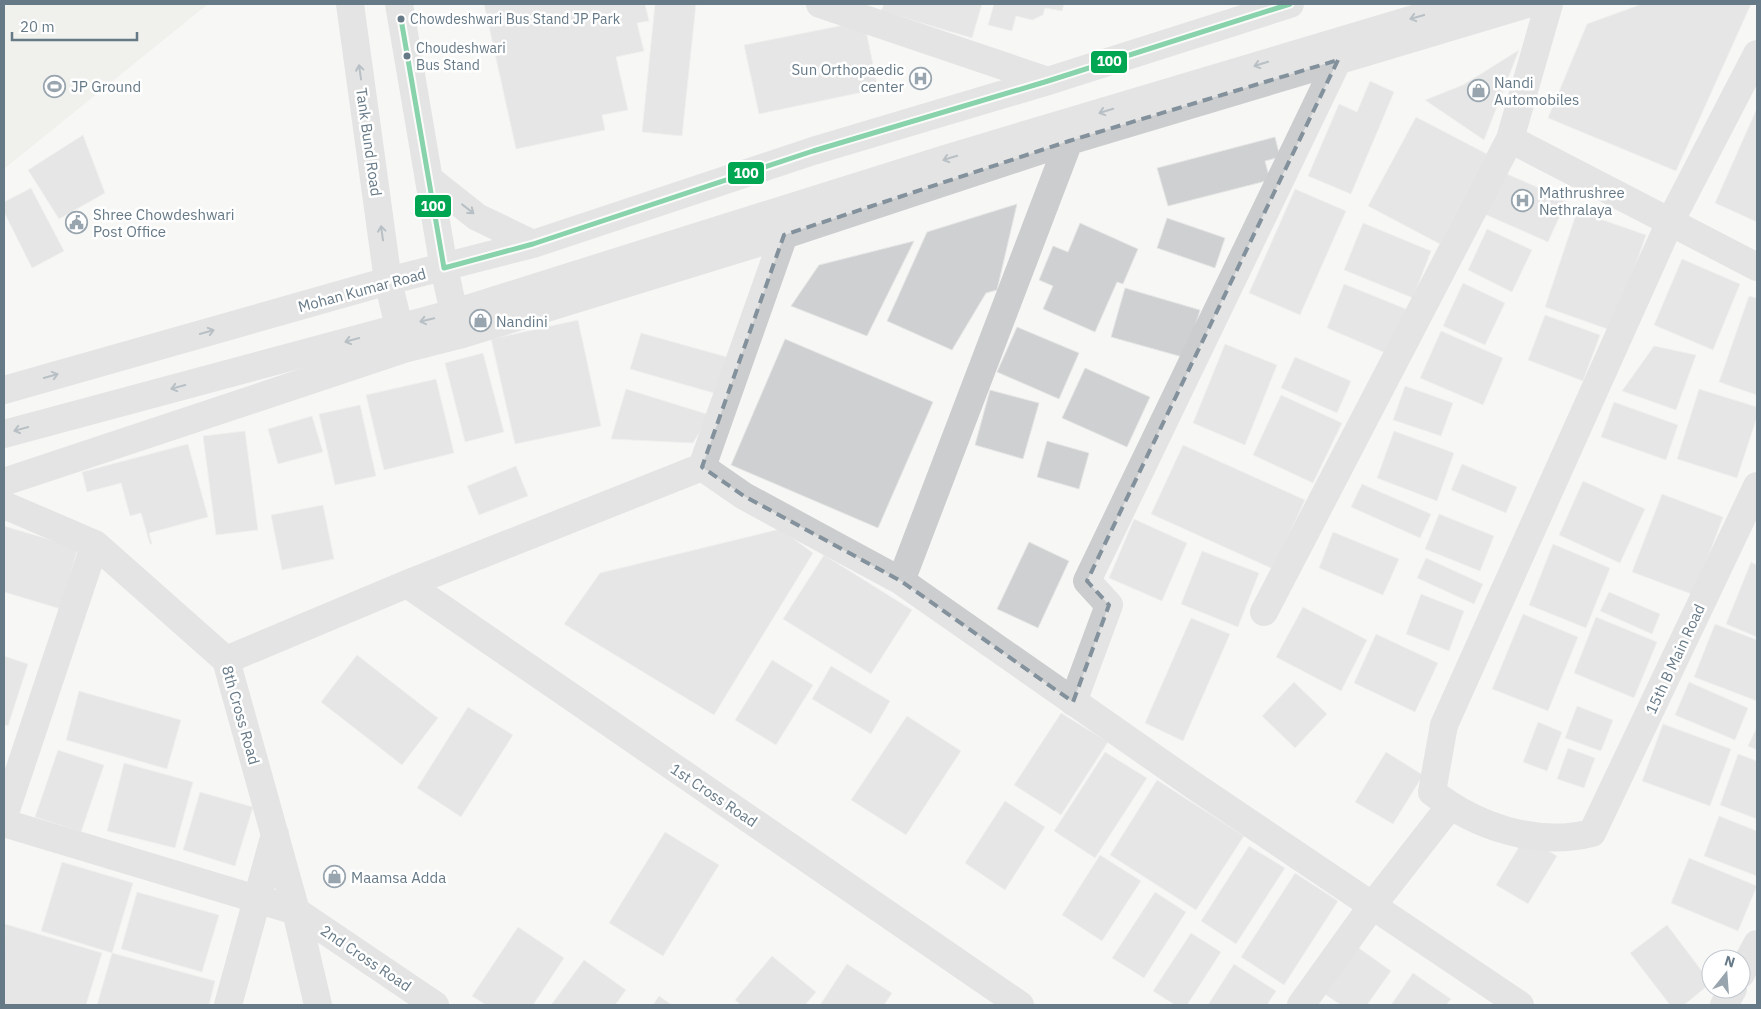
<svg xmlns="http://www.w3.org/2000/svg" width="1761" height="1009" font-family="'IBM Plex Sans',sans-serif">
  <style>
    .green { fill: #e6e9e3 }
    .building { fill: #ced0d1; stroke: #e6e6e6 }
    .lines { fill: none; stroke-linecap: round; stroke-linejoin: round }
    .minor { stroke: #cccdce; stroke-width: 28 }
    .tertiary { stroke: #cccdce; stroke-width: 28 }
    .bus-1-casing { stroke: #fff; stroke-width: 9 }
    .bus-1 { stroke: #00a651; stroke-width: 5 }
    .oneway { stroke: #6b7d8b }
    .marked { fill: none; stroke: #82919c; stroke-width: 4; stroke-dasharray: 10 6; stroke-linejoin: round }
    .bus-dot { fill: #667987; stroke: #fff; stroke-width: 2 }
    .labels { text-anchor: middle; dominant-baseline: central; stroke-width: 5; stroke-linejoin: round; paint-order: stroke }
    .bus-label { font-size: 14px; fill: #667987; stroke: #fff; text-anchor: start }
    .poi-label { font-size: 15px; fill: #667987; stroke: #fff; text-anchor: start }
    .street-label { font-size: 15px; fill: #667987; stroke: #fff }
    .line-badge { stroke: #fff; stroke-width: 2 }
    .badge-label { font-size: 14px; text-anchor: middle; font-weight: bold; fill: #fff }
  </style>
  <rect width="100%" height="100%" fill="#f7f7f6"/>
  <path class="green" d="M4,4H208L4,169Z"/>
  <path class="building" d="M484,4H645L649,21L637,23L644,51L616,57L628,110L602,115L605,130L516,149Z
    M655,4H696L682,136L642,132Z
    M884,4H982L972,38L881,11Z
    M994,4H1064L1062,11L1045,8L1043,15L1032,20L1016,16L1012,31L988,25Z
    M1642,4H1751L1676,171L1548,118L1587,24Z
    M864,21L878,89L759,114L744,45Z
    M1519,50L1484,140L1425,100L1463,85Z
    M1370,81L1394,92L1351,194L1308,176L1339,104L1357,112Z
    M1757,108V222L1715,203Z
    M1416,117L1487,154L1440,244L1368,206Z
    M83,135L105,193L59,219L28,170Z
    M1275,137L1280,157L1265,161L1270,180L1168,206L1157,168Z
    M1500,171L1567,200L1548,242L1482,213Z
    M31,188L64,251L32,268L4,212V202Z
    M1295,189L1346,211L1300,315L1249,293Z
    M1017,204L997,290L986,293L952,350L887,321L927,232Z
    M1577,211L1646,235L1613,331L1545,307Z
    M1167,218L1225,238L1215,268L1157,248Z
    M1080,223L1138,249L1123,284L1117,282L1095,332L1043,309L1053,286L1039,280L1053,246L1068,252Z
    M1363,223L1431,251L1413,298L1344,270Z
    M1487,229L1532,250L1512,292L1468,270Z
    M914,241L867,336L791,306L819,265Z
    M1682,259L1740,284L1713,350L1654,325Z
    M1463,283L1505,303L1485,345L1443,326Z
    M1344,284L1406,309L1388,354L1327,328Z
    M1125,288L1200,310L1186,358L1111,337Z
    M1749,296L1757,298V395L1719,382Z
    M1545,315L1600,335L1583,381L1528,360Z
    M578,320L601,426L515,444L491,339Z
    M1017,327L1079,353L1059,399L997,372Z
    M1441,331L1503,358L1483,405L1420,378Z
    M641,333L727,357L717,394L630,369Z
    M785,339L933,402L878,528L731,465Z
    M1225,344L1277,365L1245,445L1193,423Z
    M1654,346L1696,355L1676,410L1622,391Z
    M483,353L504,432L465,442L445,363Z
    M1295,357L1351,381L1337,413L1281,388Z
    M1085,368L1150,397L1127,447L1062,418Z
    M436,379L454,453L384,470L366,395Z
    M1405,386L1453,403L1441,436L1393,420Z
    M626,389L710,415L693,443L611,439Z
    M1699,389L1757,407V417L1737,478L1677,459Z
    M990,390L1039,403L1023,459L975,445Z
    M1281,395L1342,423L1313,483L1253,455Z
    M1614,402L1678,425L1666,460L1601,437Z
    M360,405L376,476L335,485L319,414Z
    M312,416L323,452L278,464L268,429Z
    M245,431L258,530L216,535L203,436Z
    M1394,431L1454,453L1437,501L1377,478Z
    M1047,441L1089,453L1079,489L1037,477Z
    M188,444L208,517L149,533L152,544H150L141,513L130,516L121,483L87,492L82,472Z
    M1183,445L1305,500L1273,569L1151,514Z
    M1462,464L1517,487L1506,513L1451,490Z
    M516,466L528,496L479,515L467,486Z
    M1583,481L1645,509L1620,563L1559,535Z
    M1362,484L1431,514L1420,538L1351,507Z
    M1662,494L1723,517L1694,595L1632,572Z
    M323,505L334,559L282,570L271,515Z
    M1439,514L1494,536L1480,571L1425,549Z
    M1134,519L1187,543L1162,601L1109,578Z
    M4,526L78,548L61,609L4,592Z
    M780,529L813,553L714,715L564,624L600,573Z
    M1333,532L1399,559L1383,595L1319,568Z
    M1029,542L1069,561L1038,628L997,609Z
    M1553,544L1610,568L1586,628L1529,605Z
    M1202,551L1259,573L1238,627L1181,604Z
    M824,555L912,610L871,674L783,619Z
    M1426,558L1483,584L1474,604L1417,578Z
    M1751,562L1757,565V637L1726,624Z
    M1609,592L1660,614L1652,634L1600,611Z
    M1421,594L1464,611L1449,651L1406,634Z
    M1303,607L1367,640L1341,691L1276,657Z
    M1523,614L1578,637L1548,711L1492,689Z
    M1596,617L1657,642L1634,698L1574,673Z
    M1191,618L1230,634L1183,741L1145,723Z
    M1715,624L1757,640V701L1694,677Z
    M1376,634L1438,663L1415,712L1354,683Z
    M357,655L438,718L402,765L321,702Z
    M4,656L28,664L8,726L4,724Z
    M772,660L813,685L776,745L735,720Z
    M831,666L890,701L871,734L812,699Z
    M1294,682L1327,714L1295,748L1262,716Z
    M1689,682L1748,708L1735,740L1675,715Z
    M79,691L181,720L167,769L66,740Z
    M1577,706L1613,720L1601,751L1565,738Z
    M468,707L513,735L461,817L417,788Z
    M1061,713L1108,742L1061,815L1014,785Z
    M907,716L961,751L906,835L851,800Z
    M1538,722L1562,732L1547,771L1523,762Z
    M1663,724L1731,749L1710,806L1642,781Z
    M1757,727V750L1748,746Z
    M1568,748L1595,758L1584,788L1557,779Z
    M58,750L104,765L81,832L35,817Z
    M1105,752L1147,778L1095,858L1054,831Z
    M1386,752L1423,775L1393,824L1355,802Z
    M1738,754L1757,761V819L1720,805Z
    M124,763L193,782L175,848L107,831Z
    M1157,780L1244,836L1196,910L1110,855Z
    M200,792L253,807L235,866L183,850Z
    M1005,801L1045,827L1005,890L965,863Z
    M1719,816L1757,831V876L1704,856Z
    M665,832L719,865L663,956L609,923Z
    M1525,837L1557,856L1528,904L1496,885Z
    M1249,846L1285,868L1236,944L1201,921Z
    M1100,855L1141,881L1102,941L1062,915Z
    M1689,858L1757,886L1738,931L1671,903Z
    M62,862L133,883L112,953L41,931Z
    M1295,873L1338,901L1284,985L1241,957Z
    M137,892L219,915L202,972L121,949Z
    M1155,892L1186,912L1144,978L1112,958Z
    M5,924L102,953L86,1005H4Z
    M1667,925L1711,983L1684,1005H1670L1630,953Z
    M518,927L564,958L533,1005H486L472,996Z
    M1191,933L1221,952L1187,1005H1175L1153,991Z
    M1356,946L1391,971L1367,1005H1341L1323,993Z
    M112,953L215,981L209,1005H97Z
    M772,956L816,992L805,1005H741L735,1000Z
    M584,960L626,990L615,1005H551Z
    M847,964L892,993L884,1005H820Z
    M1234,964L1276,991L1267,1005H1208Z
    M1413,973L1451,999L1446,1005H1391Z
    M659,996L672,1005H653Z"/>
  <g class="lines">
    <path class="minor" d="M820,4L1048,81
      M1757,54L1670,222L1444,725L1432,792C1476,827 1537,847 1592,833L1757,486
      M1510,139L1757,267
      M702,467L784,235
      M4,482L404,349L459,335L784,235L1069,141L1527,4
      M4,505L95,544L226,660L296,911L318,1005
      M901,581L1069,141
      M407,584L1020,1005
      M1264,612L1510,139L1549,4
      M226,660L407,584L702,467L744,496L901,581L1196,787L1520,1005
      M1073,702L1109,605L1087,581L1338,60
      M4,816L95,544
      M4,823L296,911L435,1005
      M1741,974L1757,944
      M228,1005L275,834
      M1301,1005L1372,906L1450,806
      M1724,1005L1733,989"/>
    <path class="tertiary" d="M350,4L388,281L399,327
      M399,4L444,268L454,313
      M429,179L477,217L533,244
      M4,390L388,281L533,244L813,151L1048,81L1290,4
      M4,434L454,313L948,158L1464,4"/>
    <defs>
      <path id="bus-1" d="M401,19L444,268L533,244L813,151L1048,81L1290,4"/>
    </defs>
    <use href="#bus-1" class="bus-1-casing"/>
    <use href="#bus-1" class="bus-1"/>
  </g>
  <defs><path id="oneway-shaft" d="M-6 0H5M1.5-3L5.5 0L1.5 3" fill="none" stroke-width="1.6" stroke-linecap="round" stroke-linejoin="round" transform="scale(1.25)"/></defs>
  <g class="oneway">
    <use href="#oneway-shaft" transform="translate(1417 17) rotate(164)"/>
    <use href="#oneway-shaft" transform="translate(1261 64) rotate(163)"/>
    <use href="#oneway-shaft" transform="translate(360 72) rotate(-98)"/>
    <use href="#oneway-shaft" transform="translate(1106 111) rotate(163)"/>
    <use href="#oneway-shaft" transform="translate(950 158) rotate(163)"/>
    <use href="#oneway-shaft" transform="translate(468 209) rotate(38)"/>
    <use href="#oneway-shaft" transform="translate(382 233) rotate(-98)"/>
    <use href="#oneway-shaft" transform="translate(427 320) rotate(166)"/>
    <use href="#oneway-shaft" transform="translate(207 332) rotate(-16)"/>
    <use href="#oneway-shaft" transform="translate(352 340) rotate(165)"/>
    <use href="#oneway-shaft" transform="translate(51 376) rotate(-16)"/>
    <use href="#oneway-shaft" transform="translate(178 387) rotate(165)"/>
    <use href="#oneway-shaft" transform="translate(21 429) rotate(165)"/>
  </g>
  <path d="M0 0H1761V1009H0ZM1338,60L1087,581L1109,605L1073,702L901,581L744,496L702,467L784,235L1069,141Z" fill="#f7f7f6" fill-opacity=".55" fill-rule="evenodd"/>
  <path class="marked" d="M1338,60L1087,581L1109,605L1073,702L901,581L744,496L702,467L784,235L1069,141Z"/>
  <defs>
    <symbol id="hospital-ring" viewBox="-11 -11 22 22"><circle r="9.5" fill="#fff" stroke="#99a5ae" stroke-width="1.5"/><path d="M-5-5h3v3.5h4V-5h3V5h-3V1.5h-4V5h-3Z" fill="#99a5ae"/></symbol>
    <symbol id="stadium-ring" viewBox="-11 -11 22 22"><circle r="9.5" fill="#fff" stroke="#99a5ae" stroke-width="1.5"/><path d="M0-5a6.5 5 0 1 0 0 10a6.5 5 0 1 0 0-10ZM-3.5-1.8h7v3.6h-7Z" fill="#99a5ae"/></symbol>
    <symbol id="shop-ring" viewBox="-11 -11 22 22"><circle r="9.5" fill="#fff" stroke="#99a5ae" stroke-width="1.5"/><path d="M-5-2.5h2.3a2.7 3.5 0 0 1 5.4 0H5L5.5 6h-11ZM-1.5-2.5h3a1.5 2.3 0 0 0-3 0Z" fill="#99a5ae"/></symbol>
    <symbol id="civic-ring" viewBox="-11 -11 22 22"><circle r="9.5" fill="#fff" stroke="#99a5ae" stroke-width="1.5"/><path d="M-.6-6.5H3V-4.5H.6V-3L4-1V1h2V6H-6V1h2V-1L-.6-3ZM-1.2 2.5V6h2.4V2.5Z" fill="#99a5ae"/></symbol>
  </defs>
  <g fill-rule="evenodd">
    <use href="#hospital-ring" x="908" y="66" width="25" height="25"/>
    <use href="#stadium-ring" x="42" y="74" width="25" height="25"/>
    <use href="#shop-ring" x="1466" y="78" width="25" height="25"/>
    <use href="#hospital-ring" x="1510" y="188" width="25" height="25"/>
    <use href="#civic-ring" x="64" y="210" width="25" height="25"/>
    <use href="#shop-ring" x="468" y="308" width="25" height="25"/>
    <use href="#shop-ring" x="322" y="864" width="25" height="25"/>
  </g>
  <g class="bus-dot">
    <circle cx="401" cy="19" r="4.5"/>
    <circle cx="407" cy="56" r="4.5"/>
  </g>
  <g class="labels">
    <g class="bus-label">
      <text x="410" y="19">Chowdeshwari Bus Stand JP Park</text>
      <text x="416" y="48">Choudeshwari<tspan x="416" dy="17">Bus Stand</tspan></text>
    </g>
    <g class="poi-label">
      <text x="904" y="69" text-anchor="end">Sun Orthopaedic<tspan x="904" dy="17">center</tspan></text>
      <text x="1494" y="82">Nandi<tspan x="1494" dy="17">Automobiles</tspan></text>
      <text x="71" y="86">JP Ground</text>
      <text x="1539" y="192">Mathrushree<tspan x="1539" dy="17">Nethralaya</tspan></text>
      <text x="93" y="214">Shree Chowdeshwari<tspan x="93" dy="17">Post Office</tspan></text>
      <text x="496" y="321">Nandini</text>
      <text x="351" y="877">Maamsa Adda</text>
    </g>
    <g class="street-label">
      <text transform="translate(369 142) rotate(82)">Tank Bund Road</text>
      <text transform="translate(362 290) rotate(-15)">Mohan Kumar Road</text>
      <text transform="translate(1675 659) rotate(-65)">15th B Main Road</text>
      <text transform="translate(241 715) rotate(74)">8th Cross Road</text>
      <text transform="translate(714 795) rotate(34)">1st Cross Road</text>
      <text transform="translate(366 958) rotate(34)">2nd Cross Road</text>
    </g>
  </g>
  <g class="line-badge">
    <rect x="1090" y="50" width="38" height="24" rx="5" fill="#00a651"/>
    <rect x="727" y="161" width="38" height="24" rx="5" fill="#00a651"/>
    <rect x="414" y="194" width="38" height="24" rx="5" fill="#00a651"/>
  </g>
  <g class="badge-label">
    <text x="1109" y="66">100</text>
    <text x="746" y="178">100</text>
    <text x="433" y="211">100</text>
  </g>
  <rect width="1761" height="1009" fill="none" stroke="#667987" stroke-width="10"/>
  <g transform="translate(1726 974) rotate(17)"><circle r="24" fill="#ffffff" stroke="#c2c9cf"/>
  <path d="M0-4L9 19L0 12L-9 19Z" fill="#99a5ae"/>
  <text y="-8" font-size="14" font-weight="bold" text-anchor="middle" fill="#667987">N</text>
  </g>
  <path d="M12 32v8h125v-8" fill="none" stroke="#667987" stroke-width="2.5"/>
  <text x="20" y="32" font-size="15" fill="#667987" stroke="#ffffff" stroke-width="4" paint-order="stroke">20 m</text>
</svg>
